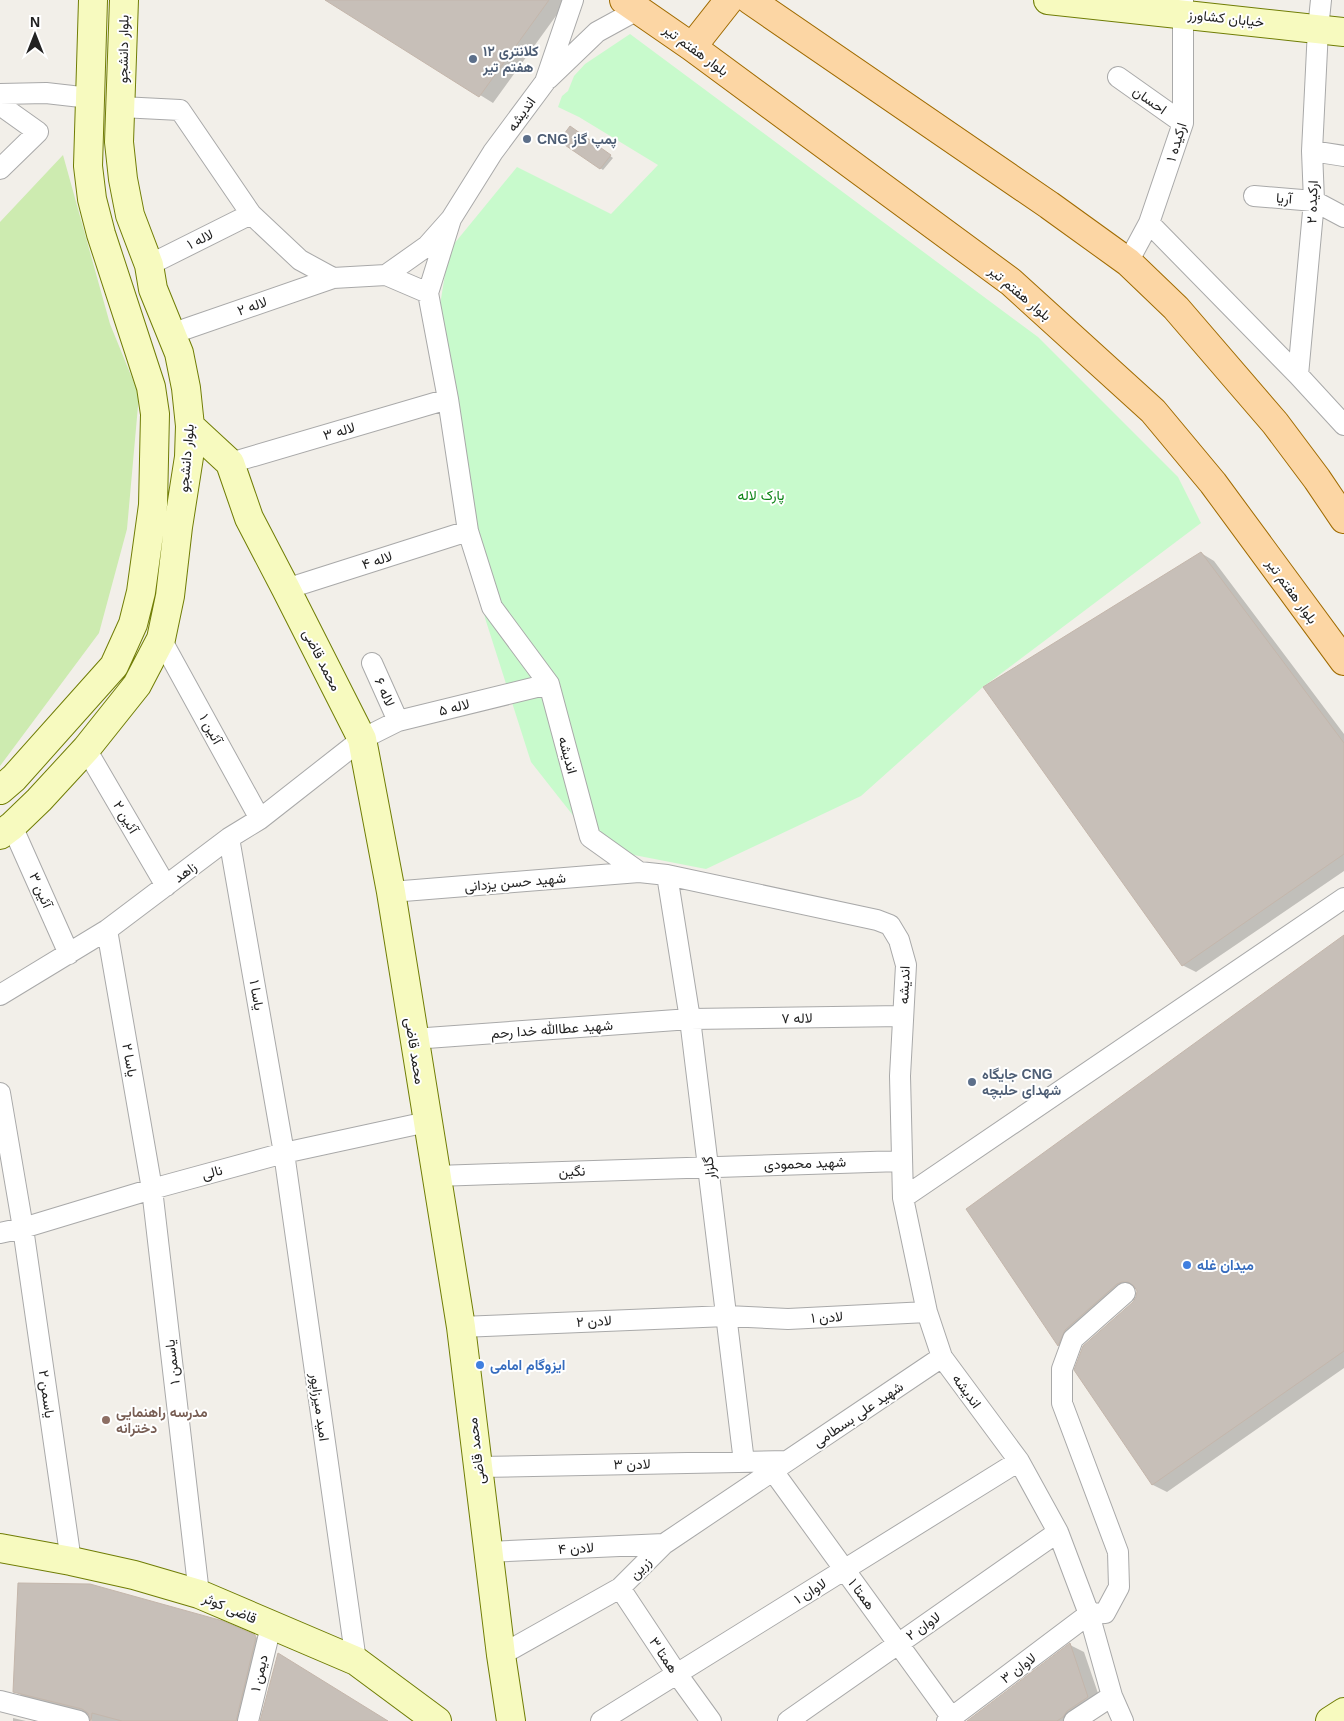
<svg xmlns="http://www.w3.org/2000/svg" width="1344" height="1721" font-family="Helvetica,Vazirmatn,sans-serif">
  <style>
    .grass { fill: #cdebb0 }
    .park { fill: #c8facc }
    .shadow { fill: #0003 }
    .building { fill: #c7bfb8; stroke: #c4b6ab }
    .lines { fill: none; stroke-linecap: round; stroke-linejoin: round }
    .street-casing { stroke: #a9a9a9; stroke-width: 22 }
    .secondary-casing { stroke: #707d05; stroke-width: 30 }
    .primary-casing { stroke: #a06b00; stroke-width: 30 }
    .street { stroke: #fff; stroke-width: 20 }
    .secondary { stroke: #f7fabf; stroke-width: 28 }
    .primary { stroke: #fcd6a4; stroke-width: 28 }
    .service-dot { fill: #5c6f8a; stroke: #fff; stroke-width: 2 }
    .shop-dot { fill: #3f7fe0; stroke: #fff; stroke-width: 2 }
    .education-dot { fill: #8d6e63; stroke: #fff; stroke-width: 2 }
    .labels { text-anchor: middle; dominant-baseline: central; stroke-width: 4; stroke-linejoin: round; paint-order: stroke }
    .street-label { font-size: 14px; fill: #222; stroke: #fff }
    .service-label { font-size: 14px; font-weight: bold; fill: #4e5e75; stroke: #fff; text-anchor: start }
    .park-label { font-size: 14px; fill: #0c8416; stroke: #fff }
    .shop-label { font-size: 14px; font-weight: bold; fill: #366cbe; stroke: #fff; text-anchor: start }
    .education-label { font-size: 14px; font-weight: bold; fill: #785e54; stroke: #fff; text-anchor: start }
  </style>
  <rect width="100%" height="100%" fill="#f2efe9"/>
  <path class="grass" d="M63,155L110,324L139,395L127,529L99,633L0,766V222Z"/>
  <path class="park" d="M630,34L1038,337L1178,477L1201,523L983,687L861,796L706,869L634,855L590,837L531,762L485,618L440,305L449,250L517,167L611,214L658,165L579,117L558,107L562,96L568,91L574,76L585,64Z"/>
  <path class="shadow" d="M327,0H562L566,2L493,103Z
    M573,129L613,158L603,170L560,140Z
    M1201,553L1214,561L1344,734V871L1196,972L1182,965Z
    M1344,937V1368L1167,1492L1153,1485L1076,1370L1134,1302L1137,1298V1288L1131,1291L1072,1352L1059,1345L967,1209Z
    M254,1636L268,1644L251,1721H92L90,1715L28,1699L14,1691Z
    M1070,1645L1084,1652L1102,1705L1079,1721H970Z
    M13,1718L26,1721H13Z"/>
  <path class="building" d="M325,0H549L479,97Z
    M570,126L611,155L600,169L559,141Z
    M1201,552L1344,743V854L1182,966L983,687Z
    M1344,935V1351L1152,1485L1074,1370L1083,1346L1133,1302L1136,1297L1137,1291L1134,1286L1128,1282H1122L1117,1284L1065,1330L1058,1346L966,1209Z
    M18,1583L90,1584L223,1621L255,1635L256,1637L236,1721H122L92,1713L91,1721L88,1713L82,1709L13,1692Z
    M1070,1643L1088,1697L1067,1711L1063,1717L1057,1721H967Z
    M278,1653L388,1721H260Z"/>
  <g class="lines">
    <defs>
      <path id="street" d="M1118,77L1183,123
        M548,79L597,32L639,9
        M0,94L46,93L90,98
        M0,105L38,132L0,169
        M121,107L180,110L251,214L300,260L333,278L386,275
        M1312,151L1344,156
        M1254,196L1314,201L1344,217
        M451,219L493,152L545,82L573,0
        M451,219L428,293L386,275L427,246Z
        M1149,223L1298,375L1344,425
        M1128,262L1149,223L1183,123V0
        M149,265L251,214
        M428,293L448,399L468,531L492,607L549,684L590,837L639,872L667,875L877,920L890,925L899,940L906,965L900,1076L903,1198L927,1312L942,1357L1019,1461L1058,1532L1089,1614L1112,1696L1123,1721
        M171,334L333,278
        M1298,375L1314,201L1312,151L1318,29L1321,0
        M230,463L448,399
        M286,589L468,531
        M161,639L260,819
        M372,663L398,721
        M86,749L166,886
        M12,826L69,954
        M229,838L284,1153L356,1661
        M667,875L690,1019L744,1462
        M391,892L639,872
        M107,930L152,1189L199,1594
        M0,995L107,930L229,838L260,819L362,739L398,721L549,684
        M413,1039L690,1019L903,1016
        M0,1093L23,1228L71,1561
        M436,1176L901,1161
        M903,1198L1344,898
        M0,1233L23,1228L152,1189L284,1153L427,1122
        M461,1327L727,1316L788,1319L927,1312
        M478,1467L787,1461
        M773,1471L952,1718
        M488,1552L664,1544
        M620,1588L677,1674L711,1721
        M501,1655L620,1588L664,1544L942,1357
        M0,1701L79,1721
        M248,1721L271,1626
        M601,1721L1019,1461
        M788,1721L1058,1532
        M947,1721L1089,1614L1105,1613L1119,1587L1118,1552L1062,1403V1369L1073,1339L1125,1293
        M1074,1721L1112,1696"/>
      <path id="secondary" d="M1048,0L1344,32
        M190,426L230,463L249,518L286,589L362,739L391,892L461,1327L501,1655L511,1721
        M0,790L14,778L114,666L133,624L141,592L153,505L155,414L151,387L101,234L92,199L88,166L93,0
        M0,835L12,826L39,800L86,749L137,685L161,639L170,596L178,527L189,457L190,426L186,388L179,353L153,289L149,265L130,215L123,179L119,142L124,0
        M0,1548L71,1561L134,1575L199,1594L356,1661L437,1721
        M1330,1721L1344,1712"/>
      <path id="primary" d="M624,0L692,47L1011,282L1153,411L1213,483L1344,661
        M750,0L1049,205L1128,262L1176,308L1275,423L1317,479L1344,519
        M692,47L729,0"/>
    </defs>
    <use href="#street" class="street-casing"/>
    <use href="#secondary" class="secondary-casing"/>
    <use href="#primary" class="primary-casing"/>
    <use href="#street" class="street"/>
    <use href="#secondary" class="secondary"/>
    <use href="#primary" class="primary"/>
  </g>
  <g class="service-dot">
    <circle cx="473" cy="59" r="5"/>
    <circle cx="527" cy="139" r="5"/>
    <circle cx="972" cy="1082" r="5"/>
  </g>
  <g class="shop-dot">
    <circle cx="1187" cy="1265" r="5"/>
    <circle cx="480" cy="1365" r="5"/>
  </g>
  <circle class="education-dot" cx="106" cy="1420" r="5"/>
  <g class="labels">
    <g class="street-label">
      <text transform="translate(1226 18) rotate(6)">خیابان کشاورز</text>
      <text transform="translate(123 49) rotate(-89)">بلوار دانشجو</text>
      <text transform="translate(696 50) rotate(36)">بلوار هفتم تیر</text>
      <text transform="translate(1150 100) rotate(35)">احسان</text>
      <text transform="translate(521 114) rotate(-55)">اندیشه</text>
      <text transform="translate(1176 142) rotate(-73)">ارکیده ۱</text>
      <text transform="translate(1284 198) rotate(4)">آریا</text>
      <text transform="translate(1312 202) rotate(-88)">ارکیده ۲</text>
      <text transform="translate(200 239) rotate(-26)">لاله ۱</text>
      <text transform="translate(1020 293) rotate(40)">بلوار هفتم تیر</text>
      <text transform="translate(252 306) rotate(-19)">لاله ۲</text>
      <text transform="translate(339 431) rotate(-16)">لاله ۳</text>
      <text transform="translate(186 458) rotate(-85)">بلوار دانشجو</text>
      <text transform="translate(377 560) rotate(-18)">لاله ۴</text>
      <text transform="translate(1292 591) rotate(54)">بلوار هفتم تیر</text>
      <text transform="translate(322 660) rotate(63)">محمد قاضی</text>
      <text transform="translate(385 692) rotate(66)">لاله ۶</text>
      <text transform="translate(454 707) rotate(-14)">لاله ۵</text>
      <text transform="translate(211 729) rotate(61)">آئین ۱</text>
      <text transform="translate(568 755) rotate(75)">اندیشه</text>
      <text transform="translate(126 817) rotate(59)">آئین ۲</text>
      <text transform="translate(185 872) rotate(-37)">زاهد</text>
      <text transform="translate(515 882) rotate(-5)">شهید حسن یزدانی</text>
      <text transform="translate(41 890) rotate(66)">آئین ۳</text>
      <text transform="translate(904 985) rotate(-88)">اندیشه</text>
      <text transform="translate(257 995) rotate(80)">یاسا ۱</text>
      <text transform="translate(797 1018) rotate(-1)">لاله ۷</text>
      <text transform="translate(552 1029) rotate(-4)">شهید عطاالله خدا رحم</text>
      <text transform="translate(415 1051) rotate(81)">محمد قاضی</text>
      <text transform="translate(130 1060) rotate(80)">یاسا ۲</text>
      <text transform="translate(805 1163) rotate(-2)">شهید محمودی</text>
      <text transform="translate(709 1168) rotate(-97)">گلزار</text>
      <text transform="translate(572 1171) rotate(-2)">نگین</text>
      <text transform="translate(212 1172) rotate(-15)">نالی</text>
      <text transform="translate(827 1317) rotate(-3)">لادن ۱</text>
      <text transform="translate(594 1321) rotate(-3)">لادن ۲</text>
      <text transform="translate(172 1362) rotate(-97)">یاسمن ۱</text>
      <text transform="translate(967 1391) rotate(54)">اندیشه</text>
      <text transform="translate(47 1394) rotate(82)">یاسمن ۲</text>
      <text transform="translate(320 1407) rotate(82)">امید میرزاپور</text>
      <text transform="translate(858 1414) rotate(-34)">شهید علی بسطامی</text>
      <text transform="translate(476 1451) rotate(-97)">محمد قاضی</text>
      <text transform="translate(632 1464) rotate(-1)">لادن ۳</text>
      <text transform="translate(576 1548) rotate(-3)">لادن ۴</text>
      <text transform="translate(640 1568) rotate(-46)">زرین</text>
      <text transform="translate(810 1591) rotate(-32)">لاوان ۱</text>
      <text transform="translate(862 1594) rotate(54)">همتا ۱</text>
      <text transform="translate(230 1608) rotate(23)">قاضی کوثر</text>
      <text transform="translate(923 1626) rotate(-35)">لاوان ۲</text>
      <text transform="translate(664 1655) rotate(56)">همتا ۳</text>
      <text transform="translate(1018 1668) rotate(-37)">لاوان ۳</text>
      <text transform="translate(259 1673) rotate(-77)">دیمن ۱</text>
    </g>
    <g class="service-label">
      <text x="483" y="51">کلانتری ۱۲<tspan x="483" dy="16">هفتم تیر</tspan></text>
      <text x="537" y="139">CNG پمپ گاز</text>
      <text x="982" y="1074">جایگاه CNG<tspan x="982" dy="16">شهدای حلبچه</tspan></text>
    </g>
    <g class="park-label">
      <text x="761" y="495">پارک لاله</text>
    </g>
    <g class="shop-label">
      <text x="1197" y="1265">میدان غله</text>
      <text x="490" y="1365">ایزوگام امامی</text>
    </g>
    <g class="education-label">
      <text x="116" y="1412">مدرسه راهنمایی<tspan x="116" dy="16">دخترانه</tspan></text>
    </g>
  </g>
  <g transform="translate(35 35)" stroke="#ffffff" stroke-width="4" paint-order="stroke">
  <path d="M0-4L9 19L0 12L-9 19Z" fill="#222222"/>
  <text y="-8" font-size="14" font-weight="bold" text-anchor="middle" fill="#222222">N</text>
  </g>
</svg>
